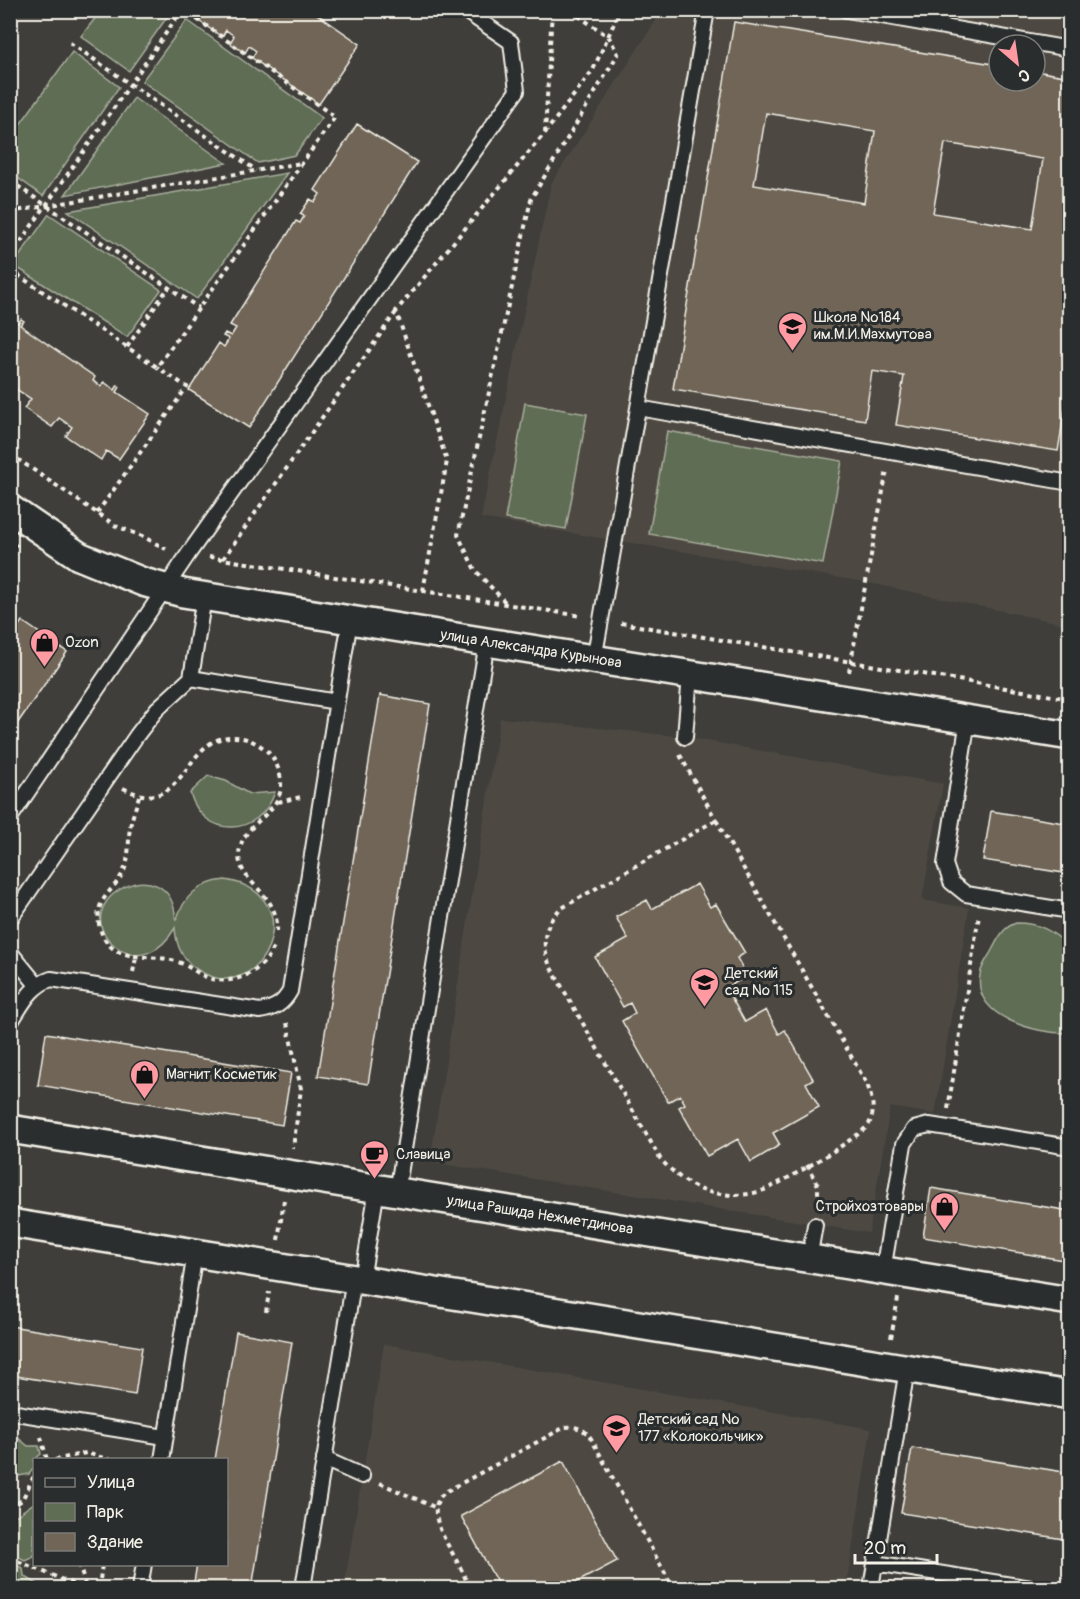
<svg xmlns="http://www.w3.org/2000/svg" width="1080" height="1599" font-family="Pangolin,sans-serif">
  <style>
    .built { fill: #4e4a43; fill-rule: evenodd }
    .green { fill: #5f6d55; stroke: #aaaf9e; stroke-width: 1.5 }
    .building { fill: #706557; stroke: #f4f1e8; stroke-width: 1.5; fill-rule: evenodd }
    .lines { fill: none; stroke-linecap: round; stroke-linejoin: round }
    .lane-casing { stroke: #f4f1e8; stroke-width: 18 }
    .street-casing { stroke: #f4f1e8; stroke-width: 32 }
    .path { stroke: #f4f1e8; stroke-width: 4; stroke-dasharray: 4.5 4.5; stroke-linecap: butt }
    .lane { stroke: #2a2d2e; stroke-width: 14 }
    .street { stroke: #2a2d2e; stroke-width: 27 }
    .labels { text-anchor: middle; dominant-baseline: central; stroke-width: 6; stroke-linejoin: round; paint-order: stroke }
    .poi-label { font-size: 15px; fill: #f4f1e8; stroke: #2a2d2e; text-anchor: start }
    .street-label { font-size: 15px; fill: #f4f1e8; stroke: #2a2d2e }
  </style>
  <rect width="100%" height="100%" fill="#3f3e3a"/>
  <filter id="ink" filterUnits="userSpaceOnUse"><feTurbulence type="fractalNoise" baseFrequency=".0167" numOctaves="2"/><feDisplacementMap in="SourceGraphic" scale="12" xChannelSelector="R" yChannelSelector="G"/><feConvolveMatrix kernelMatrix="1 2 1 2 8 2 1 2 1" color-interpolation-filters="sRGB"/></filter>
  <g filter="url(#ink)">
    <path class="built" d="M662,11H1069V625L865,582L481,518L551,184ZM999,45H1035V81H999Z
      M500,718L685,737L943,784L922,900L969,908L935,1114L890,1107L869,1233L430,1162Z
      M384,1344L871,1429L846,1588H344Z"/>
    <path class="green" d="M166,11L170,13L129,71L81,36L101,11Z
      M187,20L322,118L295,155L258,163L142,81Z
      M72,52L119,87L43,196L11,173V137Z
      M134,98L226,163L65,195Z
      M287,173L197,299L68,211Z
      M49,214L161,290L127,337L13,265Z
      M525,403L587,414L566,529L505,519Z
      M667,431L842,461L823,564L649,534Z
      M208,776L226,781L249,794L275,792C260,837 204,840 190,793Z
      M225,880C314,893 262,1012 198,970C183,961 176,945 175,928C162,950 139,965 115,946C62,902 171,842 176,921C184,896 198,883 225,880Z
      M1016,923C1040,923 1052,931 1069,946V1033C1037,1034 973,1018 980,975C981,966 988,958 992,950C998,939 1003,927 1016,923Z
      M11,1432L28,1446H39L41,1454L34,1460V1468L29,1474L19,1476L11,1471Z
      M34,1503V1556L25,1560L11,1553V1515H17Z
      M11,1563L23,1568L24,1576L44,1588H11Z"/>
    <path class="building" d="M183,10H311L360,44L319,104L252,58L256,51L249,46L245,53L230,43L234,36L226,30L222,37Z
      M734,22L999,65V81H1035V71L1070,77V378L1058,451L896,425L904,376L872,371L865,420L673,389ZM766,113L875,131L864,203L754,185ZM945,143L1043,159L1032,229L933,213Z
      M357,124L417,162L249,428L189,390L219,343L224,347L229,339L223,336L225,333L231,336L236,328L230,325L296,221L300,223L304,216L300,214L310,199L315,202L320,194L315,190Z
      M10,318L18,323L21,319L24,321L20,325L95,377L93,381L101,386L104,382L115,390L118,385L120,387L117,392L150,414L119,459L106,451L101,460L66,436L72,427L59,418L52,427L24,408L31,399L10,385Z
      M22,621L67,652L10,734V638Z
      M380,695L430,704L368,1084L318,1076Z
      M991,811L1070,824V874L983,860Z
      M697,884L710,907L716,904L745,953L737,958L747,976L726,988L745,1022L766,1010L779,1034L785,1030L813,1079L806,1083L819,1107L773,1133L780,1145L751,1162L738,1139L707,1156L679,1107L685,1104L680,1095L668,1102L622,1021L635,1013L630,1003L623,1007L595,957L628,939L616,917L647,900L652,909Z
      M46,1033L291,1073L282,1125L38,1085Z
      M931,1188L1070,1211V1261L923,1237Z
      M10,1326L142,1347L135,1395L10,1375Z
      M236,1332L292,1342L252,1588H193L197,1564H226V1460H215Z
      M912,1448L1070,1473V1540L901,1513Z
      M563,1461L617,1561L566,1588H500L461,1516Z"/>
    <g class="lines">
      <defs>
        <path id="lane" d="M707,10L638,408L1070,483
          M847,10L1070,49
          M204,597L191,678L337,702
          M594,660L638,408
          M968,720L945,864L951,882L966,894L1070,911
          M685,737L690,675
          M10,818L189,553L517,91L511,42L464,10
          M10,919L137,735L157,709L191,678
          M10,952L37,985
          M10,1023C22,1005 30,986 51,979L260,1011C274,1009 283,1004 290,991L350,620
          M397,1192L487,642
          M809,1259L815,1225
          M883,1271L904,1144L914,1129L929,1125L1070,1147
          M362,1280L377,1189
          M10,1412L165,1437
          M324,1459L362,1476
          M162,1460L195,1253
          M875,1563L1031,1588
          M140,1588L144,1564
          M303,1588L354,1279
          M871,1588L907,1369"/>
        <path id="street" d="M10,509L79,556L143,582L183,593L1070,736
          M10,1129L1070,1301
          M10,1223L1070,1395"/>
      </defs>
      <use href="#lane" class="lane-casing"/>
      <use href="#street" class="street-casing"/>
      <path class="path" d="M70,43L256,170
        M545,133L552,10
        M10,181L199,308
        M10,212L301,163
        M10,257L182,10
        M10,270L157,367L335,117L184,10
        M127,347L168,288
        M10,454L116,526L142,536L166,549
        M97,513L187,387L157,367
        M10,553L17,544
        M209,557L581,616
        M223,559L396,312
        M423,591L447,461L396,311L545,133L593,70L620,10
        M505,602L475,570L458,535L531,199L618,54L609,37L570,10
        M621,623L1070,699
        M849,672L887,470
        M680,755L716,820
        M123,788C186,820 181,740 230,737C244,736 257,742 267,751C274,758 278,766 280,775C289,815 239,820 239,856C240,885 279,892 277,931
        M139,796C136,807 132,817 130,827C128,841 130,854 125,868C117,890 94,897 99,924C108,967 147,952 175,961C187,964 196,973 208,978C235,987 266,970 275,944
        M278,802L301,797
        M716,820L867,1084C872,1098 876,1111 869,1124C861,1137 782,1183 764,1190C749,1196 730,1196 714,1193C692,1190 676,1175 661,1160L550,966C541,944 543,927 560,909Z
        M133,972L136,958
        M287,1023L301,1089L293,1148
        M948,1109L979,915
        M807,1165L818,1185V1206
        M278,1240L284,1200
        M266,1312L269,1292
        M891,1338L898,1298
        M41,1437L47,1460
        M55,1460L86,1453L111,1460
        M380,1483L434,1507
        M10,1508L22,1500L34,1476
        M10,1558L83,1588
        M79,1564L86,1588
        M99,1588L102,1564
        M468,1588C464,1560 414,1512 447,1491L565,1427C578,1426 585,1429 592,1440L673,1588"/>
      <use href="#lane" class="lane"/>
      <use href="#street" class="street"/>
    </g>
  </g>
  <defs>
    <symbol id="school-pin" viewBox="-11 -11 22 30"><path d="M0 17L-7.5 6A9.5 9.5 0 1 1 7.5 6Z" fill="#ff9aa2" stroke="#2a2d2e"/><path d="M0-5L7-2L0 1L-7-2ZM-4 1L0 2.5L4 1V4Q0 6-4 4Z" fill="#111"/></symbol>
    <symbol id="shop-pin" viewBox="-11 -11 22 30"><path d="M0 17L-7.5 6A9.5 9.5 0 1 1 7.5 6Z" fill="#ff9aa2" stroke="#2a2d2e"/><path d="M-5-2.5h2.3a2.7 3.5 0 0 1 5.4 0H5L5.5 6h-11ZM-1.5-2.5h3a1.5 2.3 0 0 0-3 0Z" fill="#111"/></symbol>
    <symbol id="cafe-pin" viewBox="-11 -11 22 30"><path d="M0 17L-7.5 6A9.5 9.5 0 1 1 7.5 6Z" fill="#ff9aa2" stroke="#2a2d2e"/><path d="M-5.5-4.5H6V0H3Q3 3.5 0 3.5H-2.5Q-5.5 3.5-5.5 0ZM3-3.2v2h1.7v-2ZM-6 4.5H4V6H-6Z" fill="#111"/></symbol>
  </defs>
  <g fill-rule="evenodd">
    <use href="#school-pin" x="776" y="310" width="33" height="45"/>
    <use href="#shop-pin" x="28" y="626" width="33" height="45"/>
    <use href="#school-pin" x="688" y="966" width="33" height="45"/>
    <use href="#shop-pin" x="128" y="1058" width="33" height="45"/>
    <use href="#cafe-pin" x="358" y="1138" width="33" height="45"/>
    <use href="#shop-pin" x="928" y="1190" width="33" height="45"/>
    <use href="#school-pin" x="600" y="1412" width="33" height="45"/>
  </g>
  <g class="labels">
    <g class="poi-label">
      <text x="814" y="317">Школа №184<tspan x="814" dy="17">им.М.И.Махмутова</tspan></text>
      <text x="65" y="642">Ozon</text>
      <text x="725" y="973">Детский<tspan x="725" dy="17">сад № 115</tspan></text>
      <text x="166" y="1074">Магнит Косметик</text>
      <text x="396" y="1154">Славица</text>
      <text x="924" y="1206" text-anchor="end">Стройхозтовары</text>
      <text x="638" y="1419">Детский сад №<tspan x="638" dy="17">177 «Колокольчик»</tspan></text>
    </g>
    <g class="street-label">
      <text transform="translate(531 649) rotate(9)">улица Александра Курынова</text>
      <text transform="translate(540 1215) rotate(9)">улица Рашида Нежметдинова</text>
    </g>
  </g>
  <rect width="1080" height="1599" fill="none" stroke="#2a2d2e" stroke-width="36"/>
  <rect x="18" y="18" width="1044" height="1563" fill="none" stroke="#f4f1e8" stroke-width="2" filter="url(#ink)"/>
  <rect x="33" y="1458" width="195" height="108" fill="#2a2d2e" stroke="#7b7b78" stroke-width="1.5"/>
  <rect x="45" y="1478" width="30" height="9" fill="#2a2d2e" stroke="#7b7b78" stroke-width="1.5"/>
  <text x="87" y="1488" font-size="18" fill="#f4f1e8">Улица</text>
  <rect x="45" y="1503" width="30" height="18" fill="#5f6d55" stroke="#7b7b78" stroke-width="1.5"/>
  <text x="87" y="1518" font-size="18" fill="#f4f1e8">Парк</text>
  <rect x="45" y="1533" width="30" height="18" fill="#706557" stroke="#7b7b78" stroke-width="1.5"/>
  <text x="87" y="1548" font-size="18" fill="#f4f1e8">Здание</text>
  <g transform="translate(1017 63) rotate(151)"><circle r="28" fill="#2a2d2e" stroke="#7b7b78" stroke-width="1.5"/>
  <path d="M0-4.5L10 22L0 15L-10 22Z" fill="#ff9aa2"/>
  <text y="-9" font-size="16" font-weight="bold" text-anchor="middle" fill="#f4f1e8">С</text>
  </g>
  <path d="M855 1554v9h82v-9" fill="none" stroke="#f4f1e8" stroke-width="3"/>
  <text x="864" y="1554" font-size="18" fill="#f4f1e8" stroke="#2a2d2e" stroke-width="4.5" paint-order="stroke">20 m</text>
</svg>
